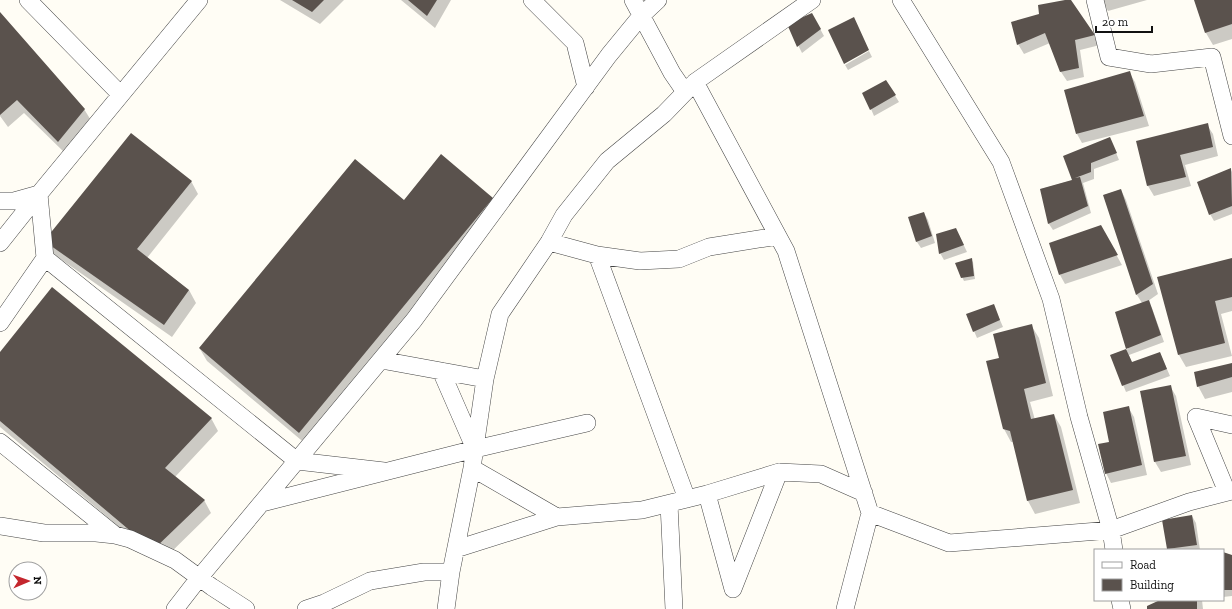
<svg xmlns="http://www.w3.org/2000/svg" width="1232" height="609" font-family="'Zilla Slab',serif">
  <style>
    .shadow { fill: #0003 }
    .building { fill: #5a524d }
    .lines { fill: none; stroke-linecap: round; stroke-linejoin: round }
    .minor-casing { stroke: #444; stroke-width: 18 }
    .minor { stroke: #fff; stroke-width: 17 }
  </style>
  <rect width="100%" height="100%" fill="#fffdf5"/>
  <path class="shadow" d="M280,0H344L320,24Z
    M401,0H451L435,28Z
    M1070,0L1100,45L1080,50L1084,77L1067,81L1061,72L1050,43L1024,54L1018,44L1040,14Z
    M1102,0H1147L1108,11Z
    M1195,0H1232V39L1213,45L1206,33Z
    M0,13L84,109L92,122L66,154L24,113L8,127L0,116Z
    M812,14L824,36L802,53L788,25Z
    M869,51L872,57L848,70L845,65Z
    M1129,72L1135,82L1149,126L1082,143L1077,134Z
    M886,81L899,102L874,116L871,109Z
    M1207,125L1213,134L1218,156L1185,165L1191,186L1154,196L1148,186L1137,142Z
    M1110,138L1119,160L1094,169V179L1083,183L1091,213L1053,230L1049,224L1041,189L1073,180Z
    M1231,170L1232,172V214L1214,221L1210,214Z
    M191,181L198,194L147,258L189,290L196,303L172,337L52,253L45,241Z
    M1121,190L1126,200L1158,294L1148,301L1152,308L1164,342L1129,355L1132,363L1160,353L1170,376L1126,392L1111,355L1128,349L1116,313L1142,303L1137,295L1104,195Z
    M492,199L500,211L307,445L207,361L200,349L404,201Z
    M924,213L928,220L935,243L921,248L917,242Z
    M1100,226L1122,265L1065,284L1060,275Z
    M959,235L967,252L944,260L940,253Z
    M1232,259V311L1221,314L1232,356L1186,367L1179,355Z
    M971,260L973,262L975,279L964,281L962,277Z
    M994,306L1003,327L977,338L974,331Z
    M1031,325L1039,338L1053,396L1030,402L1035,420L1054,415L1061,427L1080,503L1035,514L1028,501L1014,442H1011L1004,429L1000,359Z
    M0,354L211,418L218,431L175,477L204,500L211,513L161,562L0,427Z
    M1232,364V392L1205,399L1198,386Z
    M1170,386L1176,396L1191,465L1161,472L1155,462L1141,392Z
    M1128,407L1134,417L1147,475L1111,483L1106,473L1111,443Z
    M1192,516L1196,523L1200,550H1169L1164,521Z
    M1223,553L1232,556V596L1223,597Z
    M1161,600H1202L1203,609H1148Z"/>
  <path class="building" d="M292,0H324L312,12Z
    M408,0H437L427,16Z
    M1065,0H1071L1095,35L1075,40L1079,68L1060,72L1045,33L1017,45L1011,22L1039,14L1038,5Z
    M1194,0H1232V24L1205,33Z
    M0,12L85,109L58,142L17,100L0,115Z
    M812,13L821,29L797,47L787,24Z
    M854,17L869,50L844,64L828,30Z
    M1130,71L1144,116L1076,134L1064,90Z
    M886,80L896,95L870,110L862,93Z
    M1208,123L1213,147L1180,155L1186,177L1147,186L1136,141Z
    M131,133L192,181L137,249L189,290L164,325L44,241Z
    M1110,137L1117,153L1091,163V172L1075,178L1080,177L1088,206L1048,224L1040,189L1072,180L1063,156Z
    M441,154L493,198L299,433L199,348L355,159L404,200Z
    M1231,168L1232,206L1209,215L1197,182Z
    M1121,189L1153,284L1136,295L1103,195Z
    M924,212L932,236L916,242L908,217Z
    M1101,225L1118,255L1059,275L1049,243Z
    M956,228L964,245L939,254L936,234Z
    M972,258L974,276L961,278L955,263Z
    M1232,258V297L1215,301L1225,343L1178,355L1157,277Z
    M52,287L212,418L165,468L205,500L153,550L0,421V352Z
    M1149,300L1161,335L1126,349L1115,312Z
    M994,304L1000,320L973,332L966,314Z
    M1032,324L1046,383L1024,389L1031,419L1054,414L1073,490L1027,501L1010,431L1003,429L986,361L999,358L993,334Z
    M1126,349L1132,362L1160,352L1167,369L1122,386L1110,355Z
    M1232,363V377L1197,387L1194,372Z
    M1171,385L1186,456L1154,462L1140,391Z
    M1129,406L1142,465L1105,474L1098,444L1109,442L1103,412Z
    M1192,515L1197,545L1167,549L1162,520Z
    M1223,552L1232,555V590H1223Z
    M1160,600H1197V609H1147V606Z"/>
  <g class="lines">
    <defs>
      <path id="minor" d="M28,0L120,94
        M532,0L575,43L586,87
        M633,0L672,73L685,92
        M901,0L1001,162L1051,299L1079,417L1111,530L1114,550
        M1095,0L1109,57L1151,64L1212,57L1232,136
        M695,82L786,251L870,513L949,543L1111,530L1189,502L1232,491
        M39,194L45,258L297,461L384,471
        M0,201H14L39,194L199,0
        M549,242L597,255L640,261L679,259L709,247L778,236
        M0,243L39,194
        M597,255L687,499
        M0,323L45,258
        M381,360L485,379
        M441,371L475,449
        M0,442L115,535
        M472,468L557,517
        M1227,492L1196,417L1232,425
        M707,494L733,589
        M262,503L475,449L587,423
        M669,504L674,609
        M0,526L44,533H96L115,535L130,539L175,560L212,587L246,609
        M456,549L557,517L642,510L707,494L779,472L821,474L864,493
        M733,589L779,472
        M1120,600L1122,609
        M175,609L199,578L414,320L609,55L641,16L658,0
        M306,609L324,603L370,581L424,572H451
        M446,609L451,572L472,468L485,379L500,314L549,242L564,215L607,161L664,114L695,82L812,0
        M845,609L870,513"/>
    </defs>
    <use href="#minor" class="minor-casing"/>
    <use href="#minor" class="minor"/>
  </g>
  <rect x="1094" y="549" width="130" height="52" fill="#ffffff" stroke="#a0a0a0"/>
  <rect x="1102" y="562" width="20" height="6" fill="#ffffff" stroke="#a0a0a0"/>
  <text x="1130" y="569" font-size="12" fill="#111111">Road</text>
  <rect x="1102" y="579" width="20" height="12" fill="#5a524d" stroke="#a0a0a0"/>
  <text x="1130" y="589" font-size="12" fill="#111111">Building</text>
  <g transform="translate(28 581) rotate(88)"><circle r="19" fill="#ffffff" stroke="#a0a0a0"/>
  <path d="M0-3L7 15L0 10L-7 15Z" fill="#c4262e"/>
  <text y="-6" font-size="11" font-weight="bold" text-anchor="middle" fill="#111111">N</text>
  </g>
  <path d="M1096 26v6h56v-6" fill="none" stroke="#111111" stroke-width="2"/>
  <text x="1102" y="26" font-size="12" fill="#111111" stroke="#ffffff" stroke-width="3" paint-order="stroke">20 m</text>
</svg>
